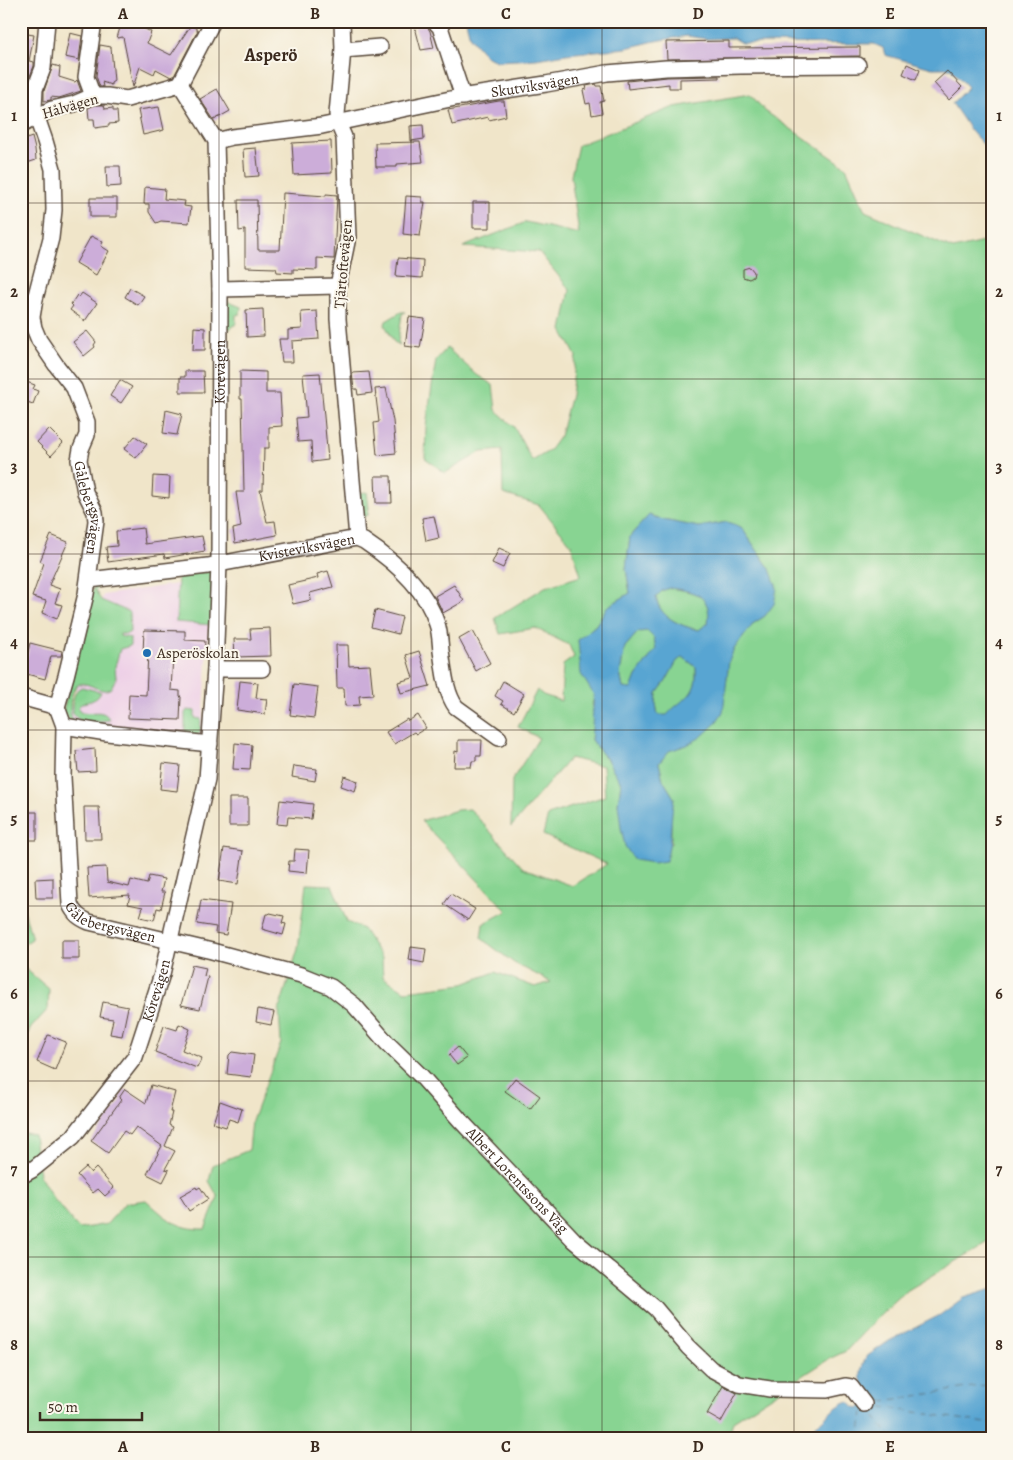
<svg xmlns="http://www.w3.org/2000/svg" width="1013" height="1460" font-family="Alegreya,serif">
  <style>
    .built { fill: #eed0e7 }
    .green { fill: #88d492; stroke: #627f58; fill-rule: evenodd }
    .water { fill: #59a5d2; stroke: #4a6878; fill-rule: evenodd }
    .lines { fill: none; stroke-linecap: round; stroke-linejoin: round }
    .ferry { stroke: #475b66; stroke-width: 1; stroke-dasharray: 6 5; stroke-linecap: butt }
    .building { fill: #ccadd9 }
    .minor-casing { stroke: #564638; stroke-width: 18 }
    .minor { stroke: #fff; stroke-width: 15 }
    .grid { fill: none; stroke: #3b2a1e; stroke-width: 1; stroke-opacity: 0.55 }
    .poi-dot { fill: #1f6fb2; stroke: #fbf7ec; stroke-width: 2 }
    .labels { text-anchor: middle; dominant-baseline: central; stroke-width: 4; stroke-linejoin: round; paint-order: stroke }
    .street-label { font-size: 15px; fill: #3b2a1e; stroke: #fbf7ec }
    .poi-label { font-size: 15px; fill: #3b2a1e; stroke: #fbf7ec; text-anchor: start }
    .quarter-label { font-size: 18px; font-weight: bold; fill: #3b2a1e; stroke: #fbf7ec }
    .neatline { fill: none; stroke: #3b2a1e; stroke-width: 2 }
    .grid-label { font-size: 16px; text-anchor: middle; font-weight: bold; fill: #3b2a1e }
  </style>
  <rect width="100%" height="100%" fill="#fbf7ec"/>
  <filter id="ink" filterUnits="userSpaceOnUse"><feTurbulence type="fractalNoise" baseFrequency=".02" numOctaves="2"/><feDisplacementMap in="SourceGraphic" scale="10" xChannelSelector="R" yChannelSelector="G"/><feConvolveMatrix kernelMatrix="1 2 1 2 8 2 1 2 1" color-interpolation-filters="sRGB"/></filter>
  <filter id="wash" filterUnits="userSpaceOnUse"><feTurbulence type="fractalNoise" baseFrequency=".0096" numOctaves="4" result="noise"/><feDisplacementMap in="SourceGraphic" scale="20" xChannelSelector="R" yChannelSelector="G"/><feGaussianBlur stdDeviation="1.12" result="paint"/><feColorMatrix in="noise" values="0 0 0 0 0 0 0 0 0 0 0 0 0 0 0 0 0 1.4 0 .05"/><feComposite in="paint" operator="in"/></filter>
  <g filter="url(#wash)">
    <rect width="100%" height="100%" fill="#f0e5c9"/>
    <path class="built" d="M212,579L202,739L72,726L70,711L103,595Z"/>
    <path class="green" d="M750,94L765,111L846,167L865,211L953,249L992,240V1240L908,1290L876,1319L846,1351L829,1359L733,1421L728,1439H21V1132L34,1135L39,1175L53,1198L79,1229L107,1224L125,1203L146,1200C165,1217 177,1230 205,1229L218,1197L209,1181L213,1165L249,1150L252,1121L281,1043L279,1010L298,949L306,884L332,885L347,922L363,929L382,958L383,977L405,991L463,984L495,972L535,987L551,982L514,963L481,938L483,924L507,911L421,821L457,810L470,809L523,868L573,886L607,864L543,835L548,815L605,796L603,766L570,758L511,827L512,780L539,738L518,727L537,690L543,695L561,701L563,665L574,657L569,645L535,628L500,634L495,618L545,587L581,576L571,544L539,505L503,494L502,450L481,452L445,473L425,458L426,426L436,360L447,348L477,375L493,385L496,410L514,427L532,461L549,451L560,436L571,395L576,356L562,330L570,290L539,252L463,247L526,222L579,234L571,176L578,145L674,107ZM649,515L663,520L699,527L727,522L741,527L770,569L765,616L754,623L734,649L729,661L726,685L687,745L669,750L659,763L663,780L674,798L671,811V844L618,804L621,783L606,758L591,740L594,721L592,706L594,695L578,640L596,625L607,607L630,593L626,569L630,536Z
      M224,300L241,307L240,314L236,315V324L230,329H224Z
      M401,312H405L402,314L398,341L400,345L394,342L385,325L386,321Z
      M367,492L369,509H368V515L362,518L357,493Z
      M214,571L212,625L176,622L178,575Z
      M104,583L95,590L101,600L129,612L130,632L127,634H120V636L130,638V646L120,649L115,667L116,678L111,688C101,695 91,682 80,684C70,687 68,713 73,720L110,724V728C94,726 70,728 63,711L94,586Z
      M669,588C692,591 713,594 708,623L699,630C680,626 659,617 656,597L662,591Z
      M647,631L654,638L656,649L636,676L631,690L623,688L620,673L625,647L638,632Z
      M683,657L696,667C698,699 683,696 667,716L658,715L656,704L657,693L666,681L677,660Z
      M82,687L101,692C96,704 85,699 78,707L80,712C92,715 103,707 110,720C93,721 67,727 73,700C75,693 76,689 82,687Z
      M187,710L195,711V718L201,719L200,733L197,735L185,734V713Z
      M21,899L32,939L21,946Z
      M21,965L49,989L48,1009L31,1028L21,1046Z"/>
    <path class="water" d="M466,21H992V154L971,131L952,103L968,87L950,68H932L885,55L883,48L874,44L741,43L733,38L707,39L687,36L655,41L626,48L566,54L536,59L497,61L487,57L470,37Z
      M649,515L663,520L699,527L727,522L741,527L770,569L777,588L774,604L765,616L754,623L734,649L729,661L723,712L715,724L701,737L687,745L669,751L659,763L663,780L674,798C670,819 672,840 666,861L653,863L634,860L625,846L621,828L618,804L621,783L606,758L591,740C593,725 592,710 594,695L581,674L578,640L596,625L607,607L630,593L626,569L630,536ZM669,588C692,591 713,594 708,623L699,630C680,626 659,617 656,597L662,591ZM647,631L654,638L656,649L636,676L631,689L623,688L620,673L625,647L638,632ZM683,657L696,667C698,699 683,696 667,715H658L656,704L657,693L666,681L677,661Z
      M992,1289V1439H802C812,1430 837,1403 849,1401L854,1407L859,1408L869,1399V1395C858,1379 859,1375 866,1357L889,1341L940,1315L963,1298Z"/>
    <g class="lines">
      <path class="ferry" d="M871,1403L992,1384
        M870,1405L992,1424
        M868,1408L892,1439
        M859,1439L863,1412"/>
    </g>
    <g id="blocks">
      <path class="building" d="M122,21H129L151,32L147,43L171,55L191,25L198,30L174,76L171,77L156,69L154,74L140,67L133,87L123,37L117,38Z
        M426,25L430,31L434,48L421,50L415,27Z
        M21,33L34,35L29,61L34,62V66L26,86L25,98H21Z
        M70,33L82,36L79,60L65,57Z
        M729,41V48L860,47V56L667,59L666,42Z
        M100,45L111,47L114,81L111,83V85L102,82L103,87H100L96,76Z
        M907,64L920,70L916,80L903,74Z
        M53,65L60,67L59,77L75,82L77,80L81,91L59,98L51,97V100L44,101V91Z
        M947,71L962,87L949,100L934,83Z
        M719,76V78L680,79V88H669V84L628,89L627,81L667,77Z
        M596,84L597,86H601L604,101L600,102L602,113L592,115L590,103L586,104L583,90L587,89L586,86Z
        M217,89L230,111L214,120L200,99Z
        M499,101H504L506,116L489,120L488,117L452,125L448,110Z
        M95,105H104L105,109L113,108V111H117L118,123L109,124V126L95,128L94,119H89L88,108Z
        M159,107L164,130L143,135L138,110Z
        M423,125L424,139L411,141L410,126Z
        M32,137L35,149L36,160L21,165V141Z
        M331,141L332,173L294,175L292,143Z
        M420,142L423,162L397,164V167H376L375,143Z
        M256,148L259,176L245,177L243,149Z
        M106,166H120L121,186L107,187Z
        M145,187L165,189L164,199L185,201L184,206L191,207L189,223L161,221L156,223L149,212V204H144Z
        M283,193L326,196V194L337,195L334,259L317,258V270L293,269V273L277,272L276,268L245,267V230L239,231L238,200H257L258,250H280Z
        M406,196L422,197V202H425L420,236L403,234Z
        M90,198H117V217H90Z
        M473,202H490V228H473Z
        M91,236L103,242L101,246L109,251L96,275L76,263Z
        M398,258L423,260L422,278L396,276Z
        M750,267L754,272L753,277L749,279L743,277V269Z
        M130,288L144,296L138,305L125,297Z
        M82,293L97,303L85,321L70,310L73,306L71,304L77,295L79,297Z
        M263,309L264,336L247,337L246,310Z
        M317,311L319,339L292,341L293,362H282L279,339H288V330L302,329L301,312Z
        M409,317L425,319L420,348L405,346Z
        M194,327L205,328V350H193Z
        M87,331L96,342L94,345L95,347L84,356L73,342Z
        M185,371H203L204,392H180V377H185Z
        M240,371L266,372V393H280L282,426L269,427V448H264L263,490H260L267,522L275,521L277,535L235,543L233,529L241,527L236,492H244L242,399H240Z
        M369,372L372,393L358,395L357,389H354L352,373Z
        M320,373L328,460L312,462L311,441L298,442L296,418L307,417L303,374Z
        M21,380L35,385L33,389L38,391L33,404L21,400Z
        M120,380L132,387L121,403L110,396Z
        M386,388L393,421L396,453L377,455L374,423L379,422L375,389Z
        M166,410L182,414L177,435L163,433Z
        M49,429L63,443L51,456L37,442Z
        M135,436L147,444L136,458L124,449Z
        M153,476L170,477L169,498L152,496Z
        M375,476H391L392,503H376Z
        M434,516L439,538L426,541L422,518Z
        M143,528L145,544L202,536L205,551L165,558L164,554L108,562L106,547L117,546L116,531Z
        M51,535L68,542L49,585L60,589L55,603L62,605L57,619L42,613L46,601L32,597L44,563L40,561Z
        M499,548L510,553L503,568L492,563Z
        M328,571L333,587L310,593L311,600L293,604L288,585L318,578L317,574Z
        M454,585L464,601L443,613L435,596Z
        M375,610L402,617L398,634L371,627Z
        M270,628L271,656L235,657L234,639H251L250,629Z
        M144,630L185,631V640L205,641L204,656L173,655L171,690L180,691V696L181,697L180,720L128,718L129,694L146,695L148,653H143Z
        M473,631L490,663L476,671L459,639Z
        M30,643L62,651L61,656H51L45,679L23,673Z
        M336,645H348L349,666L370,665L373,695L359,696L360,705L345,706L344,688H337Z
        M419,651L430,686L401,693L398,682L413,678L406,655Z
        M240,681L258,683L256,698L267,699L265,714L237,710Z
        M503,681L524,694L514,712L501,704L503,701L495,696Z
        M294,684L318,687L314,718L290,715Z
        M418,715L426,728L416,734L414,732L394,744L386,732L407,719L408,721Z
        M458,740H482L481,756H476V761H472L471,767H454L455,751L458,752Z
        M235,743L252,745L250,770L233,769Z
        M95,749L96,771L78,772L76,751Z
        M163,763L180,765L177,791L160,789Z
        M294,766L317,769L315,781L292,777Z
        M344,776L358,781L355,791L341,786Z
        M229,798H248V826H229Z
        M280,800L313,804L311,819L288,817L287,825L277,824Z
        M84,807H99L101,839H85Z
        M21,812H37V840H21Z
        M224,848L243,851L238,884L219,881Z
        M295,849L309,850L307,873L288,871L289,861H294Z
        M106,867L107,882L129,887L131,880L147,884L149,876L164,879L161,892H165L161,909L157,908L154,920L140,917L143,907L128,904L130,895L89,898L87,868Z
        M53,878V898H36L35,879Z
        M451,894L475,909L468,920L444,904Z
        M201,900L231,904L226,935L215,933L216,927L197,924Z
        M270,913L284,916L282,923L286,924L283,935L262,929L266,914H269Z
        M62,940H79V959H62Z
        M411,947L426,949L424,963L409,960Z
        M192,965L206,968L204,976L208,977L200,1009L181,1005Z
        M103,1002L128,1007L122,1036L110,1034L113,1019L100,1017Z
        M258,1009L274,1012L271,1025L256,1022Z
        M179,1024L190,1029L182,1050L202,1058L197,1068L155,1052L164,1026L177,1030Z
        M48,1035L66,1042L55,1070L37,1062Z
        M458,1047L467,1058L457,1065L449,1055Z
        M232,1052L254,1055L251,1077L227,1074L229,1055Z
        M515,1078L540,1096L530,1109L505,1091Z
        M151,1085L175,1092L170,1112H172L169,1125L173,1127L165,1146L175,1151L165,1169L169,1170L163,1182L147,1174L162,1146L136,1127L130,1135L124,1131L108,1153L91,1141L121,1100L119,1098L125,1089L146,1103Z
        M220,1101L242,1109L238,1122L229,1119L226,1127L213,1123Z
        M86,1167L91,1173L96,1168L114,1188L105,1196L98,1189L93,1193L77,1175Z
        M196,1187L197,1189L200,1187L208,1199L189,1211L180,1196Z
        M723,1386L737,1393L721,1422L707,1414Z"/>
    </g>
  </g>
  <g filter="url(#ink)">
    <use href="#blocks" fill-opacity="0" stroke="#564638" stroke-width="1"/>
    <g class="lines">
      <defs>
        <g id="minor">
          <path id="s1" d="M47,21L43,68L35,89L34,109L45,141L53,169L54,210L51,238L35,299L32,317L34,328L39,340L56,365L74,388L87,422V435L81,449L79,460L85,492L95,512L96,521L86,594L66,676L57,707L64,726L63,777L70,904C74,914 80,918 89,922L212,951L301,975L331,987L354,1005L387,1043L422,1077L460,1120L574,1240L655,1308L688,1347L711,1369L739,1384L770,1389L827,1390L845,1386L851,1387L864,1404"/>
          <path d="M342,21L343,50L337,114L338,123L344,137L348,237L338,286V319L357,538"/>
          <path d="M434,21L440,27L463,97"/>
          <path d="M343,50L380,47"/>
          <path d="M180,84L213,21"/>
          <path d="M93,96L86,77L94,21"/>
          <path d="M21,125L52,109L74,104L93,96H107L127,99L180,84"/>
          <path id="s2" d="M216,141L232,137L322,126L460,97L546,84L607,73L666,68L741,66L858,65"/>
          <path d="M220,289L338,286"/>
          <path id="s3" d="M89,580L208,566L357,538L364,541C394,561 426,588 437,624C440,632 440,642 441,651C444,669 445,692 456,707L499,738"/>
          <path d="M215,669H262"/>
          <path d="M21,697L57,707"/>
          <path d="M64,726L107,733L210,744"/>
          <path id="s4" d="M21,1176L32,1170L73,1137L135,1057L162,974L207,779L215,669L219,564L220,289L216,141L180,84"/>
        </g>
      </defs>
      <use href="#minor" class="minor-casing"/>
      <use href="#minor" class="minor"/>
    </g>
  </g>
  <path class="grid" d="M219,21V1439M411,21V1439M602,21V1439M794,21V1439M21,203H992M21,379H992M21,554H992M21,730H992M21,906H992M21,1081H992M21,1257H992"/>
  <circle class="poi-dot" cx="147" cy="653" r="5"/>
  <g class="labels">
    <g class="street-label">
      <text stroke="none"><textPath href="#s2" startOffset="324">Skutviksvägen</textPath></text>
      <text transform="translate(70 106) rotate(-16)">Hålvägen</text>
      <text transform="translate(343 264) rotate(-85)">Tjärtoftevägen</text>
      <text stroke="none"><textPath href="#s4" startOffset="861">Körevägen</textPath></text>
      <text stroke="none"><textPath href="#s1" startOffset="512">Gålebergsvägen</textPath></text>
      <text stroke="none"><textPath href="#s3" startOffset="220">Kvisteviksvägen</textPath></text>
      <text stroke="none"><textPath href="#s1" startOffset="962">Gålebergsvägen</textPath></text>
      <text stroke="none"><textPath href="#s4" startOffset="236">Körevägen</textPath></text>
      <text stroke="none"><textPath href="#s1" startOffset="1462">Albert Lorentssons Väg</textPath></text>
    </g>
    <g class="poi-label">
      <text x="157" y="653">Asperöskolan</text>
    </g>
    <g class="quarter-label">
      <text x="271" y="55">Asperö</text>
    </g>
  </g>
  <rect width="1013" height="1460" fill="none" stroke="#fbf7ec" stroke-width="55"/>
  <path d="M40 1412v8h102v-8" fill="none" stroke="#3b2a1e" stroke-width="2.5"/>
  <text x="48" y="1412" font-size="15" fill="#3b2a1e" stroke="#fbf7ec" stroke-width="4" paint-order="stroke">50 m</text>
  <rect x="28" y="28" width="958" height="1404" class="neatline"/>
  <g class="grid-label">
    <text x="123" y="19">A</text>
    <text x="315" y="19">B</text>
    <text x="506" y="19">C</text>
    <text x="698" y="19">D</text>
    <text x="890" y="19">E</text>
    <text x="14" y="121">1</text>
    <text x="999" y="121">1</text>
    <text x="14" y="297">2</text>
    <text x="999" y="297">2</text>
    <text x="14" y="472">3</text>
    <text x="999" y="472">3</text>
    <text x="14" y="648">4</text>
    <text x="999" y="648">4</text>
    <text x="14" y="824">5</text>
    <text x="999" y="824">5</text>
    <text x="14" y="999">6</text>
    <text x="999" y="999">6</text>
    <text x="14" y="1175">7</text>
    <text x="999" y="1175">7</text>
    <text x="14" y="1350">8</text>
    <text x="999" y="1350">8</text>
    <text x="123" y="1452">A</text>
    <text x="315" y="1452">B</text>
    <text x="506" y="1452">C</text>
    <text x="698" y="1452">D</text>
    <text x="890" y="1452">E</text>
  </g>
</svg>
